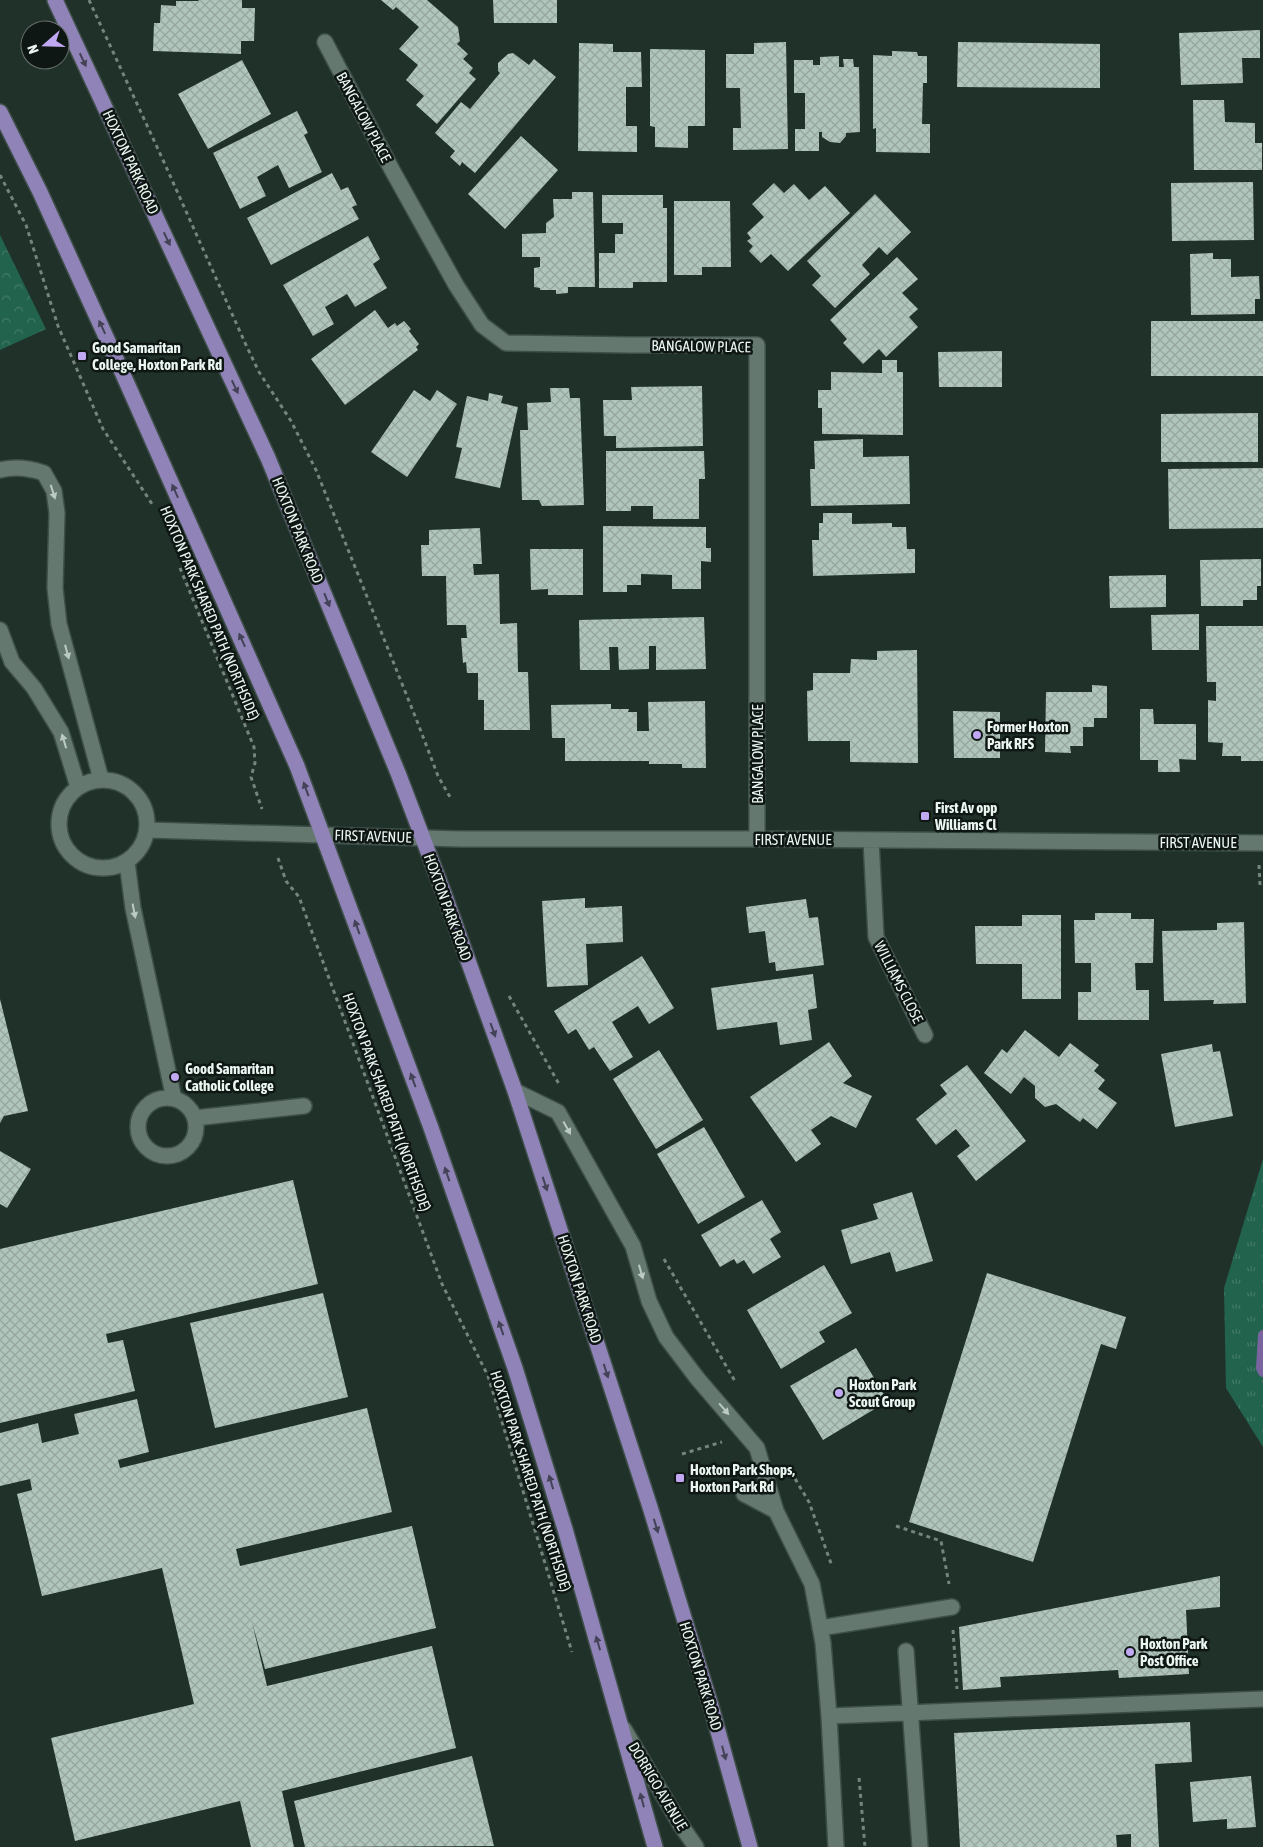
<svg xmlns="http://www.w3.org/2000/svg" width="1263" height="1847" font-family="'Asap Condensed',sans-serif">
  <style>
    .grass { fill: url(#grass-tufts) }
    .forest { fill: url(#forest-crowns) }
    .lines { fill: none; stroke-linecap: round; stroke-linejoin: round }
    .stream { stroke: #7964a0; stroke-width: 10 }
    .building { fill: url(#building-cross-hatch) }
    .minor-casing { stroke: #3e4e48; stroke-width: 18 }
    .major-casing { stroke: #3e4e48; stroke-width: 18 }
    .path { stroke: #75847d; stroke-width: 3; stroke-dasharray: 4 4; stroke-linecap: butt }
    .minor { stroke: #647870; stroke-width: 15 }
    .major { stroke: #9083b8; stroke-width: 15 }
    .oneway { fill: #434256 }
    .oneway2 { fill: #bccac4 }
    .poi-dot { fill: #c1a8f3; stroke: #0f1714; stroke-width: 2 }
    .labels { text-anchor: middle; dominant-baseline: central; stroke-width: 5; stroke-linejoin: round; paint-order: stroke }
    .street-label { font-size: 15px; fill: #ebf6f1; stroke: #0f1714 }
    .poi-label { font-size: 15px; font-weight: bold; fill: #ebf6f1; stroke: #0f1714; text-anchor: start }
  </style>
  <defs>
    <pattern id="grass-tufts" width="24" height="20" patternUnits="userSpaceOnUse" patternTransform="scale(1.25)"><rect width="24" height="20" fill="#22634e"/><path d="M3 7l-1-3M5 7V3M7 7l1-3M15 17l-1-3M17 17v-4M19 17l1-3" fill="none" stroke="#427a68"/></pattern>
    <pattern id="forest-crowns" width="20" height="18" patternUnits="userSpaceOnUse" patternTransform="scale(1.25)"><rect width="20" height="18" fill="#22634e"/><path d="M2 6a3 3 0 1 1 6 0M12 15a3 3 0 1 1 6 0" fill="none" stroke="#427a68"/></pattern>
    <pattern id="building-cross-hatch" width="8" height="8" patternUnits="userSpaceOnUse" patternTransform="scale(1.25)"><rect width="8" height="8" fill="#b0c5bc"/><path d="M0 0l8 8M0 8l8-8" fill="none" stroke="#96a69f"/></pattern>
  </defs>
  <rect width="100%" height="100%" fill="#20312a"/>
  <path class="grass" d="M1263,1159V1447L1226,1388L1224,1288Z"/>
  <path class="forest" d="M0,235L46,329L0,350Z"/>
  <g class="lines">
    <path class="stream" d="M1263,1335L1261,1368L1263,1372"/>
  </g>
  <path class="building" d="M199,0H242V8H255L254,41H241V54L153,51L154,23H160L161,5L176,6V1H198Z
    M381,0H427L458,27L460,41L457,44L468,54L463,59L473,68L469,73L476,79L437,124L416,105L424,96L406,80L418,65L399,49L419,27L396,7L393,10Z
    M493,0H557V23H494Z
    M1260,30V58H1242L1243,83L1181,85L1179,33Z
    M786,42L788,149L733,150V128H741L740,88H726V54H754V43Z
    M958,42L1100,44V88L957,87Z
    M579,43L613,44V52H641L642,87H626V126H637V152L578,151Z
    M650,49L705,50V126H688V148L655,147V127L650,126Z
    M892,51L917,52L918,56H927V83H923L922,124H930V153L876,152V128L873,129V55L892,56Z
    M513,53L529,65L534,59L556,77L475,173L462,162L460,166L450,157L455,151L435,133L461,102L470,109L500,73L498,71V63L508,54Z
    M839,56V67H844L843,59H853L854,67H859L860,132L846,133V136L840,143L830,142L822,137V132H819V151H795V129H805V93H794V60H813V65H820V57Z
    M242,60L271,114L208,149L178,94Z
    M1193,100H1224L1225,122L1255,123V143H1262V170H1194Z
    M297,111L308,133L304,135L322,172L289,188L278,165L257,177L266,196L240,209L213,153Z
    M521,136L558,170L505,229L468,194Z
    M332,173L341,190L348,187L357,205L352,207L359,219L271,265L247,218Z
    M1253,182L1254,240L1172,241L1171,183Z
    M774,183L784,193L794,184L809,200L825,186L850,213L788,271L771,254L761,263L749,251L753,246L747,241L751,238L747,233L764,217L752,204Z
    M572,192H593L595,287H568V293L556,294V290H540V288L534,287V268L540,267V257H522V234L546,233V223L554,217L553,199H572Z
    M875,194L911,232L887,255L879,247L862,265L870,274L835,308L812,285L821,276L807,261Z
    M602,195H663V208H667V282H633V288H599V253H615V234H623V223H602Z
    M674,201H730L731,267H702V275H674Z
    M368,236L380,259L373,264L387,288L355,307L347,294L325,307L334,324L313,336L283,285Z
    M1213,253V259H1231V277L1259,276L1260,299H1255V314L1191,315L1190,254Z
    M897,257L918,279L902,293L918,309L909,317L918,327L886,357L879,349L863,364L843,343L847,339L830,320Z
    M375,310L388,328L395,323L397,326L404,321L411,329L409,331L419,344L416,347L418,350L345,405L311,359Z
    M1151,321H1263V376H1151Z
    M1002,351V387H939L938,352Z
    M882,360H897V372H903V435L822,434V408H818V390H831V372L882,373Z
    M702,386L703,446L616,448V436H604L603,400H632L631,387Z
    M550,388H569L570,398H580L584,505L542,506L539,500H522L520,430H528L527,403L551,402Z
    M414,390L430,401L437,390L457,404L407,477L371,452Z
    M489,393L503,396L501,403L518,407L500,488L455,478L462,448L456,447L467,396L488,401Z
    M1258,413V462H1161V414Z
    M863,439V457L909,456L910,504L811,506L810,469H815L814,441Z
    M606,451H704L705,479H699V519H653V506H631V511H606Z
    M1263,468V528L1169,529L1168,469Z
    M823,513H852V524L892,523V527H906L907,549H915V573L813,576L812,540H819V523H823Z
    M603,526L706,527V548H711V562L701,561V589H672V575L641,574V585H627V592H603Z
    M480,528L482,564H473L474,575L499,574L500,624L517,623L518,672H528L530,730H484V700H478V673H467L466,662L463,663L461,638H467L466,625H447L446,576H422L421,545H429V530Z
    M530,549H583V595H548V589L531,590Z
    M1261,559V586H1257V600H1243V606H1201L1200,560Z
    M1166,575V607L1110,608L1109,576Z
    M1199,614V650H1152L1151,615Z
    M704,617L706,669L656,670V646H649V669L619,670L618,647H609L610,670H580L579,620Z
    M1206,626H1263V761H1241V756H1222L1223,743L1208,742V700L1216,701V682H1207Z
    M917,650L918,763L850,762V741H808L807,691L813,690V673H850L851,659L877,660V651Z
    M1092,685L1107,686V718H1094V727H1083V746H1070L1071,753L1045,752L1046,692H1092Z
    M705,701L706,768H682V764H649V761H565V738H552L551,705L611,704V709H629L628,712H637V731H649L648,702Z
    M1140,709H1153L1154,724H1196V760L1179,759L1180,772H1158V760H1140Z
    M953,711L1000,712V758H954Z
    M585,898V908L622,906L623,942L586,944L588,985L547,987L542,901Z
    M806,899L809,918L818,917L824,965L776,971L775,962L769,963L765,931L749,933L746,907Z
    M1095,913H1131V919H1154L1153,963H1135L1136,990H1149V1020H1078V992H1091V963H1075L1074,920H1095Z
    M1022,915H1061V999H1022V964H976L975,926H1022Z
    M1244,922L1246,1003L1213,1004L1214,1000L1164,1001L1162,931L1217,930V923Z
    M642,956L674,1008L649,1024L638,1006L612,1022L633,1057L610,1071L594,1047L589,1050L576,1029L568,1034L554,1011Z
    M813,974L817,1008L808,1010L812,1040L780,1045L777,1022L717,1030L711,988Z
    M0,999L28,1111L4,1116L0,1123Z
    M1025,1030L1059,1057L1070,1043L1099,1065L1094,1071L1105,1080L1098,1089L1117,1103L1097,1129L1083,1118L1080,1122L1056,1104L1045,1107L1035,1098V1086L1024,1077L1011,1094L984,1073L1002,1049L1007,1053Z
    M829,1042L852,1076L843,1083L872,1096L856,1128L831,1116L811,1130L821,1144L796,1162L750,1097Z
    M1212,1044L1213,1052L1220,1051L1233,1116L1175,1127L1161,1054Z
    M659,1050L703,1120L656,1149L613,1079Z
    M967,1065L1026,1141L976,1181L957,1156L970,1146L956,1129L936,1145L916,1119L947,1094L940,1085Z
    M704,1127L745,1197L698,1224L657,1154Z
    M0,1151L31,1169L7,1208L0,1204Z
    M293,1180L318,1284L106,1334L108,1343L123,1340L135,1391L0,1423V1249Z
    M912,1192L933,1261L896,1272L890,1252L851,1264L841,1230L878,1219L873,1204Z
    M762,1200L781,1232L770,1239L781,1257L753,1274L744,1260L737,1264L734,1259L720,1267L701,1235Z
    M824,1265L852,1313L819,1332L825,1342L781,1369L747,1310Z
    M987,1273L1126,1317L1116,1349L1101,1344L1033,1562L909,1522Z
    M323,1293L348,1397L215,1428L190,1323Z
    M856,1348L888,1401L823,1440L790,1386Z
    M137,1399L149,1452L118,1460L120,1468L367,1408L392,1512L236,1549L240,1566L412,1526L436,1628L265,1669L252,1622L267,1686L432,1646L456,1748L282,1791L294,1847H251L240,1801L75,1841L51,1738L194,1704L162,1568L42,1596L17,1494L32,1490L30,1479L0,1486V1433L38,1423L42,1443L79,1434L74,1414Z
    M1220,1576V1607L1186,1610L1189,1674L1119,1678L1118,1670L1000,1677L1001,1687L963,1690L959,1627Z
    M1190,1722L1192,1762L1155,1764L1159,1847H1131V1834L1116,1835L1117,1847H960L954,1733Z
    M472,1756L494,1846L305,1847L294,1801Z
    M1251,1776L1256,1827L1227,1829V1819L1193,1822L1190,1782Z"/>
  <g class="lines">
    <defs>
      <path id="minor" d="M325,42L391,168L456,285L482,325L506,343L630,345H757V839
        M0,470C15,466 29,468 44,473L54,491L57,513L55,588L59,624L101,779
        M0,630L12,662L34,688L61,732L78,787
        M59 824a44 44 0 1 1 88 0a44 44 0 1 1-88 0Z
        M147,830L460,839H757L1263,843
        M871,840L876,937L925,1035
        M127,862L133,908L174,1099
        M515,1091L558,1112L633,1246L649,1301L666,1337L697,1378L757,1448L776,1511
        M138 1127a29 29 0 1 1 58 0a29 29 0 1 1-58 0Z
        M195,1118L304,1106
        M744,1494L776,1511L812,1584L823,1643L829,1716L836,1847
        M820,1628L952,1607
        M906,1651L920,1847
        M829,1716L1263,1699
        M624,1729L680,1824L696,1847"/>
      <path id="major" d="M55,0L268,458L398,773L443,891L515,1091L650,1507L711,1706L750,1847
        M0,112L40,192L122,372L297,766L430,1125L515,1368L565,1529L655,1847"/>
    </defs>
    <use href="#minor" class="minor-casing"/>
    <use href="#major" class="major-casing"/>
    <path class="path" d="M89,0L163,160L246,345L259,372L291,421L316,470L417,721L438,776L450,797
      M0,175L26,225L58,326L103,429L154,507
      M180,568L254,747L255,763L251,777L262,809
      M278,858L286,881L299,897L442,1284L488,1376L572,1652
      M1259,865L1260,885H1263
      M509,996L559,1084
      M664,1259L736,1383
      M682,1454L722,1442
      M791,1472L809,1502L832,1566
      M896,1526L941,1541L949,1584
      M953,1630L957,1689
      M859,1778L865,1847"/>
    <use href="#minor" class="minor"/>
    <use href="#major" class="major"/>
  </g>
  <defs><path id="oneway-solid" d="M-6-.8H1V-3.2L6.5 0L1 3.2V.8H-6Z" transform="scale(1.25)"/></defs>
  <g class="oneway">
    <use href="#oneway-solid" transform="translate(83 60) rotate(65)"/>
    <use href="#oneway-solid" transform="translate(167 239) rotate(65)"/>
    <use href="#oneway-solid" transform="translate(102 327) rotate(-115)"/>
    <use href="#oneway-solid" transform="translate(235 387) rotate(65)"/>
    <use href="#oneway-solid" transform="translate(175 491) rotate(-114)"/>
    <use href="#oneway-solid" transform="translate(327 600) rotate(68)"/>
    <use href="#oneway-solid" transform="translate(242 640) rotate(-114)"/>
    <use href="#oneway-solid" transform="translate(306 789) rotate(-110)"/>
    <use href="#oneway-solid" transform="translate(357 927) rotate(-110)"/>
    <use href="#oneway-solid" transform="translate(493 1030) rotate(70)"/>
    <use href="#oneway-solid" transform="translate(413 1080) rotate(-110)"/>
    <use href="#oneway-solid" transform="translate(447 1174) rotate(-109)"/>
    <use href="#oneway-solid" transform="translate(545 1184) rotate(72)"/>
    <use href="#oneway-solid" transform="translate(501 1328) rotate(-109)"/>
    <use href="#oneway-solid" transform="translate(606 1371) rotate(72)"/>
    <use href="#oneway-solid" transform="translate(551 1482) rotate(-107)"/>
    <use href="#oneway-solid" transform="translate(656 1526) rotate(73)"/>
    <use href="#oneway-solid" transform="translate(598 1643) rotate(-106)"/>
    <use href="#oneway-solid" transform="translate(724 1753) rotate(75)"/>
    <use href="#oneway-solid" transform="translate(642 1800) rotate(-105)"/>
  </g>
  <g class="oneway2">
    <use href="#oneway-solid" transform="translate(53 492) rotate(72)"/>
    <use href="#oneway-solid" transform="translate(67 652) rotate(75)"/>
    <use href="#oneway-solid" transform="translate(64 741) rotate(-107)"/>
    <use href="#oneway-solid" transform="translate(134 911) rotate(79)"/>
    <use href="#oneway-solid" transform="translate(567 1128) rotate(61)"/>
    <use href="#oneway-solid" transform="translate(641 1272) rotate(74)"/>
    <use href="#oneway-solid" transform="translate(724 1409) rotate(49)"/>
  </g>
  <g class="poi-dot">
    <rect x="77" y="351" width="10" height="10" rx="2.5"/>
    <circle cx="977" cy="735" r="5"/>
    <rect x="920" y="811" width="10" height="10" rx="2.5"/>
    <circle cx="175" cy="1077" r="5"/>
    <circle cx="839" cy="1393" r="5"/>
    <rect x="675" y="1473" width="10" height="10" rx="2.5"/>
    <circle cx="1130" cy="1652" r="5"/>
  </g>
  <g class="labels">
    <g class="street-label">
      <text transform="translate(364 117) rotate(62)">BANGALOW PLACE</text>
      <text transform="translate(131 162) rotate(65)">HOXTON PARK ROAD</text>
      <text transform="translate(701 346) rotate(1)">BANGALOW PLACE</text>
      <text transform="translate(298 530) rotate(68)">HOXTON PARK ROAD</text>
      <text transform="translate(210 613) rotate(67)">HOXTON PARK SHARED PATH (NORTHSIDE)</text>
      <text transform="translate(757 754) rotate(-90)">BANGALOW PLACE</text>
      <text transform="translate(373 836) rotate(2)">FIRST AVENUE</text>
      <text x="793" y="839">FIRST AVENUE</text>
      <text x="1198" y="842">FIRST AVENUE</text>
      <text transform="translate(448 907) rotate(70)">HOXTON PARK ROAD</text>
      <text transform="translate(899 982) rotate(63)">WILLIAMS CLOSE</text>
      <text transform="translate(387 1102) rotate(70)">HOXTON PARK SHARED PATH (NORTHSIDE)</text>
      <text transform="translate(580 1289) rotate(72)">HOXTON PARK ROAD</text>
      <text transform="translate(531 1481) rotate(72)">HOXTON PARK SHARED PATH (NORTHSIDE)</text>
      <text transform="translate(701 1676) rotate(73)">HOXTON PARK ROAD</text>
      <text transform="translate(658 1786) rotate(59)">DORRIGO AVENUE</text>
    </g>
    <g class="poi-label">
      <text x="92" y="347">Good Samaritan<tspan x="92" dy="17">College, Hoxton Park Rd</tspan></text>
      <text x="987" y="726">Former Hoxton<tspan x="987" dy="17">Park RFS</tspan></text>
      <text x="935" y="807">First Av opp<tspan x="935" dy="17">Williams Cl</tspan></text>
      <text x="185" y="1068">Good Samaritan<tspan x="185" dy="17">Catholic College</tspan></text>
      <text x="849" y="1384">Hoxton Park<tspan x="849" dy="17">Scout Group</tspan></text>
      <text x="690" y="1469">Hoxton Park Shops,<tspan x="690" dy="17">Hoxton Park Rd</tspan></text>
      <text x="1140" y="1643">Hoxton Park<tspan x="1140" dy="17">Post Office</tspan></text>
    </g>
  </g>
  <g transform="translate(45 45) rotate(250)"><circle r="24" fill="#0f1714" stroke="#67706c"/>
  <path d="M0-4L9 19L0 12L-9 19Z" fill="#c1a8f3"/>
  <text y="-8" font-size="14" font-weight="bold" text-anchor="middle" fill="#ebf6f1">N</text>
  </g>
</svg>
